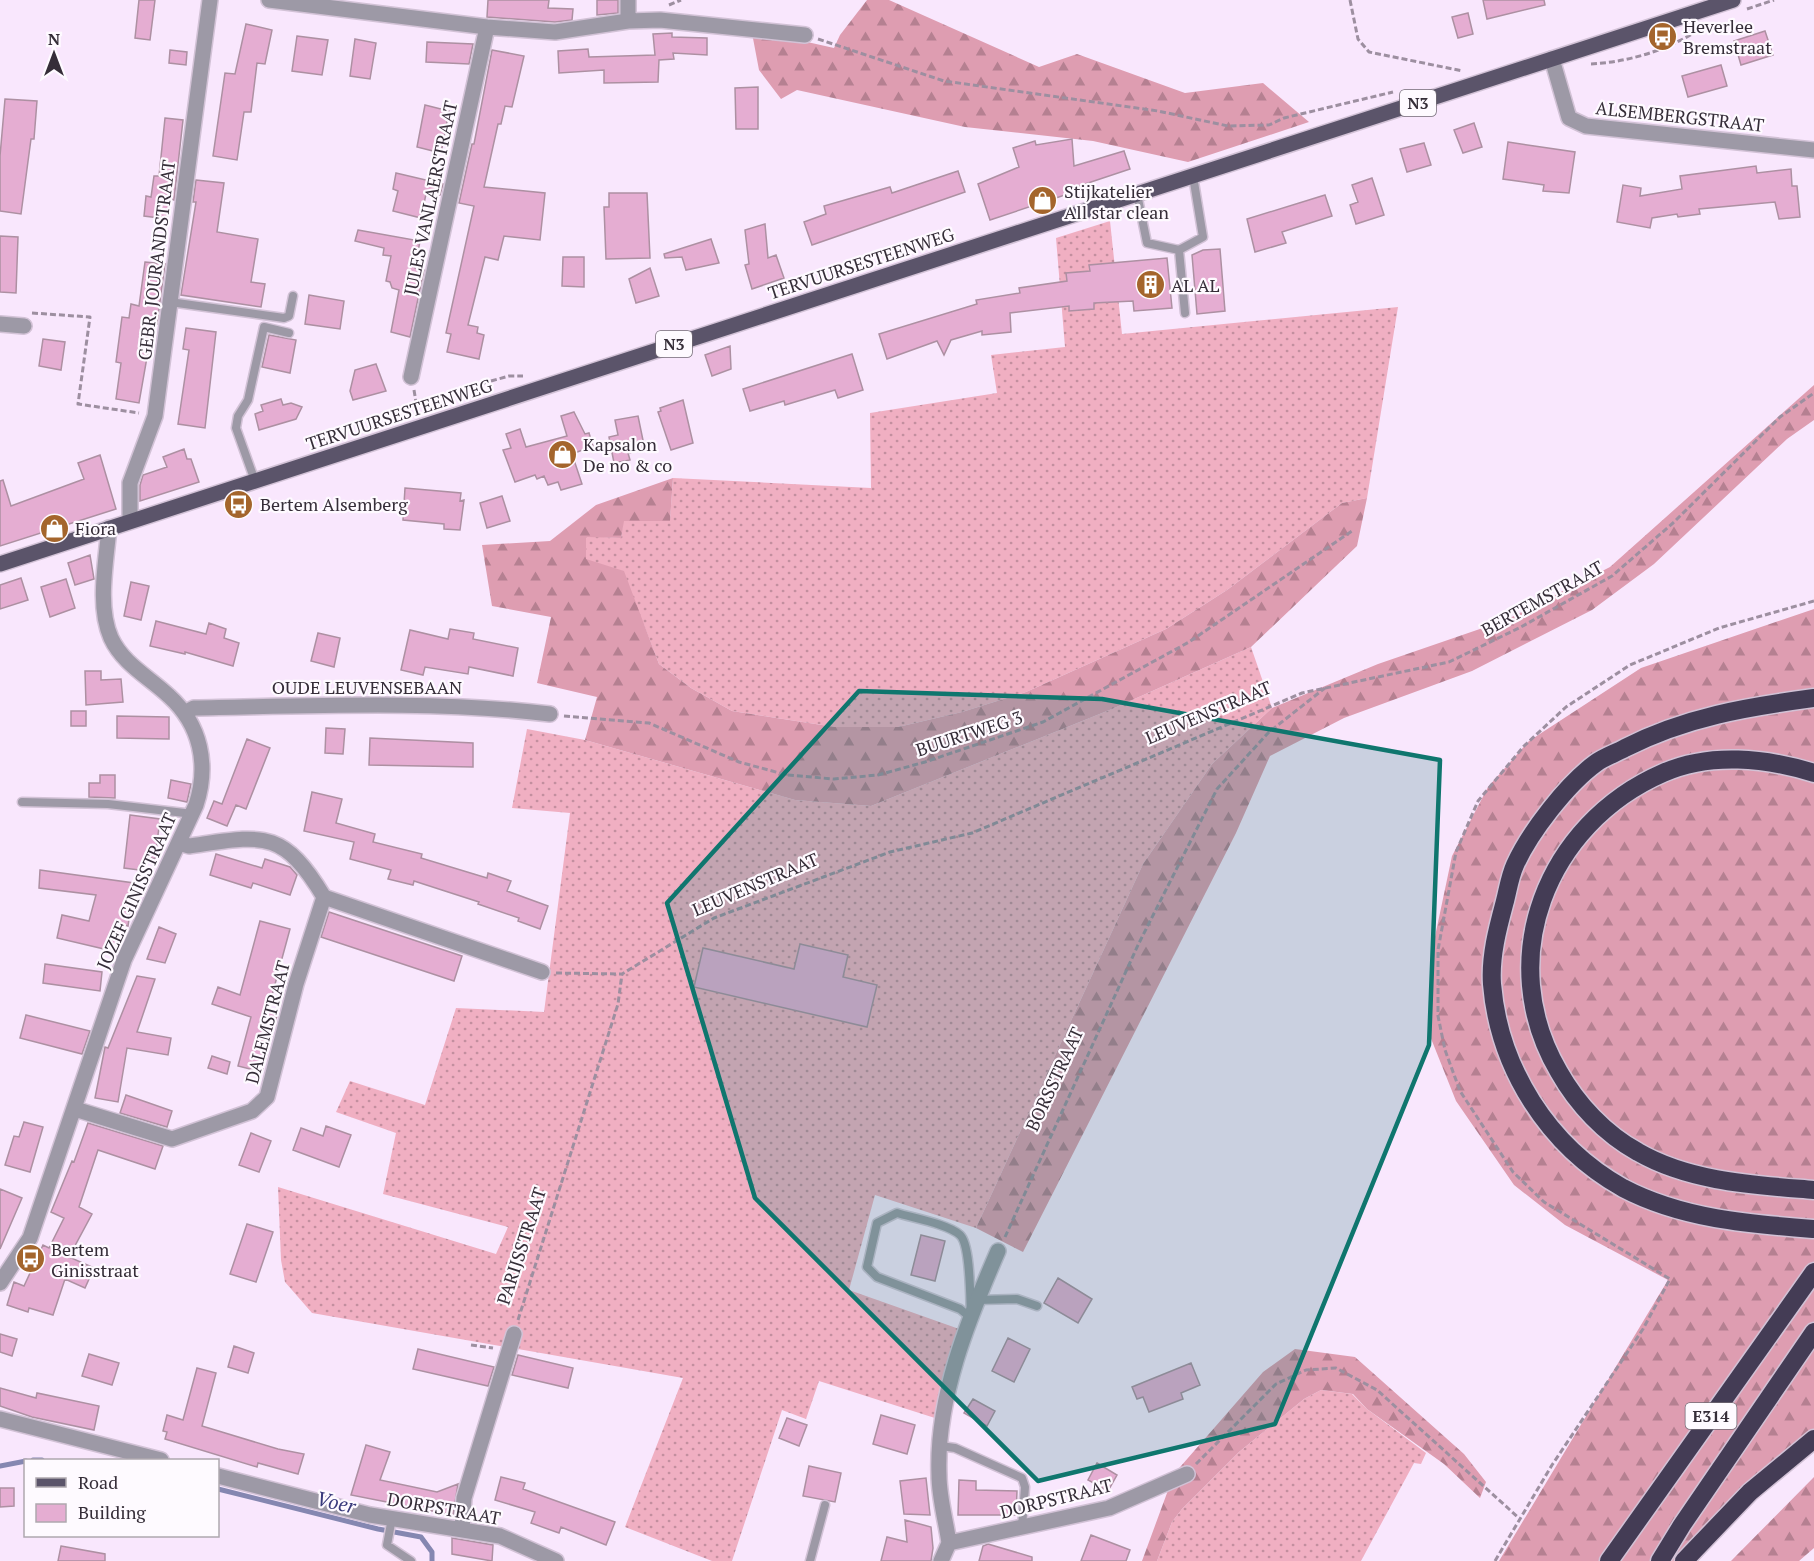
<svg xmlns="http://www.w3.org/2000/svg" width="1814" height="1561" font-family="'PT Serif',serif">
  <style>
    .grass { fill: url(#grass-dots) }
    .forest { fill: url(#forest-firs) }
    .lines { fill: none; stroke-linecap: round; stroke-linejoin: round }
    .stream { stroke: #8587b1; stroke-width: 5 }
    .building { fill: #e5add2; stroke: #ad90a2; stroke-width: 1.5 }
    .service-casing { stroke: #d2c2d6; stroke-width: 11 }
    .minor-casing { stroke: #d2c2d6; stroke-width: 18 }
    .primary-casing { stroke: #d2c2d6; stroke-width: 18 }
    .motorway-casing { stroke: #d2c2d6; stroke-width: 21 }
    .path { stroke: #9d8fa0; stroke-width: 3; stroke-dasharray: 6 3; stroke-linecap: butt }
    .service { stroke: #9d99a6; stroke-width: 8 }
    .minor { stroke: #9d99a6; stroke-width: 15 }
    .primary { stroke: #5b546a; stroke-width: 15 }
    .motorway { stroke: #443c55; stroke-width: 18 }
    .marked { fill: #0f766e; fill-opacity: 0.2; stroke: #0f766e; stroke-width: 4.5; stroke-linejoin: round }
    .labels { text-anchor: middle; dominant-baseline: central; stroke-width: 4.5; stroke-linejoin: round; paint-order: stroke }
    .shield { fill: #fefaff; stroke: #716a74; stroke-width: 1.5 }
    .shield-label { font-size: 16px; font-weight: bold; fill: #352d38 }
    .poi-label { font-size: 18px; fill: #352d38; stroke: #fefaff; text-anchor: start }
    .street-label { font-size: 18px; fill: #352d38; stroke: #fefaff }
    .water-label { font-size: 20px; font-style: italic; fill: #393a7c; stroke: #fefaff }
  </style>
  <defs>
    <pattern id="grass-dots" width="8" height="8" patternUnits="userSpaceOnUse" patternTransform="scale(1.5)"><rect width="8" height="8" fill="#f0afc2"/><path d="M2 2h.1M6 6h.1" fill="none" stroke="#c38f9f" stroke-width="1.8" stroke-linecap="round"/></pattern>
    <pattern id="forest-firs" width="22" height="20" patternUnits="userSpaceOnUse" patternTransform="scale(1.5)"><rect width="22" height="20" fill="#de9db1"/><path d="M5 1l3.5 6h-7zM16 11l3.5 6h-7z" fill="#b58091"/></pattern>
  </defs>
  <rect width="100%" height="100%" fill="#f9e7fd"/>
  <path class="grass" d="M1110,221L1122,334L1398,307L1367,498L1342,503L1227,590L1166,629L1026,692L962,712L898,727H835L732,711L691,688L659,664L644,625L585,559V536L621,538L623,521L670,520L673,478L871,488L870,413L997,393L991,355L1065,347L1056,238Z
    M1251,647L1272,708L1212,764L1143,864L976,1228L875,1195L849,1290L962,1330L938,1419L819,1381L806,1419L782,1410L732,1561H712L625,1527L683,1378L312,1313L285,1282L281,1260L278,1187L496,1254L508,1227L383,1194L396,1133L336,1112L350,1081L425,1105L456,1008L544,1012L570,813L512,808L527,729L585,740L795,800L871,806L1112,709Z
    M1321,1390L1352,1394L1367,1409L1426,1453L1421,1464L1414,1463L1361,1561H1157L1172,1522L1182,1509L1239,1452L1304,1399Z"/>
  <path class="forest" d="M867,0H889L1039,67L1077,54L1185,93L1263,83L1309,122L1188,162L1093,141L965,127L797,90L781,99L759,70L752,33L785,37L834,48L840,35Z
    M1814,385V420L1787,439L1654,564L1592,610L1472,671L1344,718L1270,756L1236,833L1023,1252L976,1228L1143,864L1212,764L1272,708L1378,664L1506,620L1610,567Z
    M673,478L670,521H624L621,538L586,537V559L624,571L659,664L691,688L732,711L835,727H898L962,712L1026,692L1166,629L1227,590L1342,503L1367,498L1357,546L1251,647L1112,709L871,806L795,800L585,740L597,697L537,683L551,617L492,606L482,545L550,541L596,505Z
    M1814,609V1439L1685,1561H1499L1668,1280L1565,1225L1514,1185L1456,1101L1430,1036L1433,946L1452,856L1488,787L1529,741L1641,668Z
    M1295,1349L1355,1357L1464,1454L1486,1482L1480,1498L1444,1464L1367,1409L1353,1394L1321,1390L1304,1399L1239,1452L1182,1509L1172,1522L1157,1561H1142L1174,1474L1263,1372Z
    M1814,1477V1548L1799,1561H1731Z"/>
  <g class="lines">
    <path class="stream" d="M33,1460H42
      M0,1466L26,1461
      M218,1489L378,1529L421,1537L432,1552V1561"/>
  </g>
  <path class="building" d="M139,0H155L150,40L135,38Z
    M488,0H549L548,8L573,9L572,20L555,22L487,17Z
    M597,0H618V13L597,15Z
    M1483,0H1544L1545,5L1487,19Z
    M1468,13L1473,34L1458,38L1452,17Z
    M246,24L272,30L265,64L257,63L251,112H244L237,160L213,156L225,73L235,74Z
    M1765,31L1773,55L1741,65L1734,41Z
    M672,33V37L707,38V55L673,53L674,59L659,60L658,82L604,83V70L559,73L558,51L588,49L589,57L655,55L653,34Z
    M297,36L328,40L322,75L292,71Z
    M355,39L376,43L370,79L350,76Z
    M427,42L473,44L469,64L426,62Z
    M170,50L187,52L186,65L169,63Z
    M492,50L524,56L512,107L505,106L501,124H498L484,187L545,193L540,240L504,236L498,260L485,257L468,325L478,327L477,333L484,335L479,359L447,352L451,334L446,333L474,206L459,203L472,144H474Z
    M1721,65L1727,86L1688,97L1682,76Z
    M758,87V129H736L735,88Z
    M5,99L37,101L34,139H31L21,214L0,211V156Z
    M425,105L449,111L441,153L417,147Z
    M165,118L183,120L174,200L170,199L167,219L144,216L146,196L151,197L154,176H159Z
    M1474,123L1482,147L1463,153L1454,130Z
    M1072,139L1074,166L1124,151L1130,169L1076,187L1077,191L990,220L978,184L1019,167L1013,148L1035,141L1036,145Z
    M1508,142L1575,152L1569,193L1543,191L1544,185L1503,179Z
    M1424,143L1431,165L1407,172L1400,149Z
    M1756,166L1757,173L1791,169L1792,186H1797L1800,217L1779,219L1775,202L1699,209L1700,214L1678,217L1677,214L1652,218L1650,228L1617,222L1623,185L1641,188L1640,196L1682,189L1680,176Z
    M958,171L965,192L812,245L804,222L826,214L824,206L890,187L892,193Z
    M396,173L443,184L440,195L426,194L421,218L393,211L398,191L393,189Z
    M1372,178L1384,215L1356,224L1350,205L1358,202L1352,185Z
    M196,180L224,183L217,232L258,239L251,282L265,284L261,307L181,295L196,202H193Z
    M609,193H647L650,258L606,259L604,207H609Z
    M1325,195L1332,216L1282,232L1286,243L1255,252L1247,219Z
    M765,224L768,258L776,255L784,278L752,289L745,265L749,264L745,230Z
    M358,230L420,241L415,268L424,270L410,337L391,332L399,290L392,288L390,282L386,281L391,256L383,255L384,248L355,241Z
    M0,236L18,237L16,293L0,292Z
    M711,239L719,263L686,270L682,257L665,258L664,254Z
    M1220,249L1225,311L1197,314L1192,255L1203,250Z
    M563,257H584V287L562,286Z
    M1167,258L1172,308L1134,311L1133,301L1094,303V309L1069,311V306L1010,313L1011,332L982,335V331L951,340L944,355L937,341L887,359L879,334L977,304L976,300L1020,293L1019,288L1067,281L1066,273L1090,271L1089,265Z
    M145,262L165,264L157,324L153,323L139,403L116,399L121,363L116,362L122,317L129,318L131,304L139,306Z
    M650,268L659,296L636,303L629,279Z
    M309,295L344,301L340,329L305,324Z
    M186,328L216,332L205,428L178,424L189,350L183,349Z
    M269,335L296,340L290,373L262,367Z
    M43,339L65,342L61,370L39,366Z
    M730,346L731,369L712,376L705,355Z
    M852,354L863,390L838,398L835,390L785,405L784,401L750,411L743,389Z
    M376,364L386,391L353,400L350,391L355,370Z
    M281,399L283,405L291,403L302,407L296,419L259,430L255,414L263,411L261,405Z
    M683,400L693,443L671,450L658,412L661,411L660,408Z
    M574,412L585,434L589,433L593,446L572,454L582,484L561,490L558,482L548,485L544,476L537,479L535,475L515,482L503,450L511,448L506,434L520,429L526,447L567,436L561,416Z
    M638,416L645,450L628,453L630,460L614,463L609,437L618,435L615,420Z
    M184,449L187,459H191L199,482L140,501V485L143,475L167,467L163,457Z
    M100,455L116,509L0,546V481L3,480L11,506L84,479L78,463Z
    M405,488L461,493L460,501L464,500L460,530L444,529V524L403,520Z
    M502,496L510,521L487,528L480,503Z
    M90,555L94,579L75,585L68,563Z
    M21,578L28,600L0,609V585Z
    M66,579L75,608L50,617L41,587Z
    M131,582L149,586L141,620L124,616Z
    M156,621L206,634L209,623L226,629L224,638L239,643L233,666L185,652V654L150,646Z
    M450,629L474,633L473,639L518,648L513,676L469,667L468,674L425,667L423,675L401,670L410,630L448,639Z
    M318,633L340,638L334,667L311,661Z
    M85,671H101V680L121,679L123,702L86,705Z
    M71,711H86V726H71Z
    M117,716L169,717V739L117,738Z
    M326,728L345,729L343,754L325,753Z
    M370,738L473,743V767L369,765Z
    M247,739L270,748L246,809L236,805L227,826L207,818L214,801L222,804Z
    M100,775H115V798L89,797V783H100Z
    M171,780L191,784L187,802L168,798Z
    M312,792L342,799L336,823L375,834L373,842L422,854L421,858L487,878L488,873L511,881L507,891L548,906L540,929L518,921L519,918L478,904L479,902L414,881L413,885L388,879L391,870L350,859L354,842L304,831Z
    M130,815L160,819L155,859L145,856L139,870L124,868Z
    M216,854L262,868L265,859L290,867L297,875L290,895L253,883L251,888L210,875Z
    M40,870L134,883L128,926L124,925L117,952L57,938L62,915L89,921L96,895L39,888Z
    M329,912L462,956L454,981L321,937Z
    M260,921L290,929L268,1010L278,1012L262,1072L238,1066L251,1017L212,1004L218,987L240,995Z
    M159,927L176,934L165,963L147,959Z
    M800,944L848,955L843,977L877,985L867,1027L694,987L703,948L794,969Z
    M45,964L102,972L100,991L43,983Z
    M137,976L155,979L137,1032L171,1038L168,1055L127,1048L118,1102L95,1098L105,1047L108,1048Z
    M26,1015L90,1031L82,1054L20,1038Z
    M212,1056L230,1062L227,1074L208,1068Z
    M126,1095L172,1111L167,1127L120,1113Z
    M24,1122L43,1127L30,1172L5,1165L14,1136L19,1137Z
    M88,1123L163,1146L155,1169L98,1150L79,1207L92,1214L69,1257L94,1268L85,1288L65,1279L53,1315L29,1308L28,1312L7,1305L14,1282L24,1286L43,1245L49,1248L64,1218L51,1212L72,1161L74,1162Z
    M326,1126L351,1135L339,1167L293,1150L301,1128L323,1136Z
    M251,1133L271,1141L259,1172L239,1165Z
    M0,1189L22,1198L0,1249Z
    M247,1224L273,1232L256,1282L230,1274Z
    M921,1235L945,1241L935,1281L911,1275Z
    M1058,1278L1092,1299L1078,1323L1044,1303Z
    M0,1334L17,1339L12,1356L0,1352Z
    M1008,1338L1030,1349L1014,1382L992,1371Z
    M234,1346L254,1353L248,1373L228,1367Z
    M418,1349L494,1367L488,1386L413,1369Z
    M89,1354L119,1363L112,1385L82,1376Z
    M518,1355L573,1368L568,1388L512,1375Z
    M1191,1363L1200,1385L1181,1393L1183,1399L1149,1412L1143,1397L1137,1399L1132,1387Z
    M197,1368L216,1373L202,1426L278,1449L304,1454L298,1474L258,1463L257,1467L165,1439L167,1432L163,1431L167,1415L183,1420Z
    M0,1388L36,1398L37,1393L99,1406L94,1430L32,1417L0,1406Z
    M973,1399L995,1411L987,1426L964,1413Z
    M881,1415L915,1425L907,1454L873,1444Z
    M787,1418L807,1425L799,1446L779,1438Z
    M366,1445L390,1452L380,1480L437,1492L458,1484L453,1515L351,1495Z
    M1097,1463L1117,1475L1108,1491L1088,1480Z
    M809,1466L841,1473L835,1502L803,1496Z
    M501,1477L525,1483L523,1489L615,1522L606,1545L561,1527L559,1533L531,1523L535,1512L495,1500Z
    M926,1478L930,1515L904,1514L900,1481Z
    M959,1480L976,1481V1490L1017,1491L1016,1515H958Z
    M0,1488H14V1506L0,1507Z
    M905,1520L931,1527L933,1548L931,1561H881L887,1537L907,1542Z
    M1091,1535L1130,1550L1126,1561H1081Z
    M452,1538L493,1545L492,1561L452,1554Z
    M988,1544L1032,1557V1561H979L983,1546Z
    M61,1546L105,1554V1561H58Z"/>
  <g class="lines">
    <defs>
      <path id="service" d="M1137,194L1147,243L1179,250
        M170,302L284,318L289,316L293,296
        M1185,313L1179,250L1203,237L1193,176
        M255,481L236,428L238,416L248,400L264,327L289,333
        M22,802L108,804L193,814
        M897,1213C913,1218 948,1224 960,1235C971,1245 970,1300 971,1318L960,1309L877,1277L867,1267L877,1223Z
        M977,1300L1017,1299L1037,1306
        M941,1446L955,1448L1022,1478L1025,1487L1022,1527
        M392,1518L387,1545L411,1561
        M810,1561L825,1505"/>
      <path id="minor" d="M269,0L487,27L555,32L628,21L660,20L805,35
        M628,0V21
        M1552,59L1569,118L1586,126L1814,150
        M0,324L24,326
        M411,377L487,27
        M130,521V483L155,416L210,0
        M184,713L194,708C313,706 432,700 550,714
        M179,843L189,846C261,836 282,827 324,897L542,972
        M75,1109L172,1139L252,1111L267,1097L296,984L324,897
        M0,1283L30,1238L124,960L196,805C209,765 201,725 169,696C149,677 123,664 111,638C97,606 106,563 109,528
        M0,1419L161,1460
        M218,1476L370,1515L500,1536L556,1561
        M462,1530L464,1498L514,1334
        M949,1543C946,1521 939,1498 939,1475C936,1398 968,1320 998,1251
        M949,1543L1109,1508L1187,1474
        M941,1561L949,1543"/>
      <path id="primary" d="M0,564L1733,0"/>
      <path id="motorway" d="M1814,698C1747,707 1686,717 1625,748C1616,753 1604,757 1596,763C1567,784 1530,832 1515,865C1510,876 1508,889 1505,901C1498,927 1490,956 1492,984C1499,1068 1548,1146 1623,1188C1682,1219 1749,1224 1814,1229
        M1814,773C1766,758 1710,752 1663,773C1546,824 1493,960 1559,1072C1577,1104 1605,1134 1638,1152C1690,1182 1755,1185 1814,1190
        M1609,1561L1814,1272
        M1660,1561L1682,1525L1814,1332
        M1684,1561L1750,1492L1814,1439"/>
    </defs>
    <use href="#service" class="service-casing"/>
    <use href="#minor" class="minor-casing"/>
    <use href="#primary" class="primary-casing"/>
    <use href="#motorway" class="motorway-casing"/>
    <path class="path" d="M1350,0L1358,39L1369,52L1463,71
      M669,5L681,0
      M1747,9L1774,0
      M818,39L944,81L1158,111L1228,126L1269,125L1284,118L1393,92
      M1591,64C1629,62 1668,50 1700,29
      M32,313L90,317L78,404L139,413
      M414,390L416,402L509,376H523
      M564,716L649,723L739,762L787,775L834,779L878,775L925,762L1043,722L1189,642L1352,531
      M556,973L622,974L714,918L890,852L972,833L1302,693L1449,662L1521,627L1612,576L1673,523L1780,417L1814,393
      M1005,1237L1138,945L1217,789L1269,732L1325,688
      M518,1320L618,1004L622,974
      M471,1345L493,1348
      M1196,1464L1276,1384L1306,1370L1336,1368L1377,1390L1520,1519
      M1495,1561L1552,1465L1643,1329L1670,1279L1544,1202L1513,1172L1460,1091L1445,1050L1438,1016V950L1456,852L1478,801L1524,746L1566,707L1630,665L1719,628L1814,601"/>
    <use href="#service" class="service"/>
    <use href="#minor" class="minor"/>
    <use href="#primary" class="primary"/>
    <use href="#motorway" class="motorway"/>
  </g>
  <path class="marked" d="M859,691L1102,699L1440,760L1429,1045L1275,1424L1038,1481L755,1198L667,903Z"/>
  <defs>
    <symbol id="bus-disc" viewBox="-11 -11 22 22"><circle r="9.5" fill="#a4652c" stroke="#fefaff"/><path d="M-5-6H5V4H4V6H2V4H-2V6H-4V4H-5ZM-3.5-4V0h7V-4ZM-3.5 1.2v1.5H-2V1.2ZM2 1.2v1.5H3.5V1.2Z" fill="#fff"/></symbol>
    <symbol id="shop-disc" viewBox="-11 -11 22 22"><circle r="9.5" fill="#a4652c" stroke="#fefaff"/><path d="M-5-2.5h2.3a2.7 3.5 0 0 1 5.4 0H5L5.5 6h-11ZM-1.5-2.5h3a1.5 2.3 0 0 0-3 0Z" fill="#fff"/></symbol>
    <symbol id="building-disc" viewBox="-11 -11 22 22"><circle r="9.5" fill="#a4652c" stroke="#fefaff"/><path d="M-4-6H4V6H1V3H-1V6H-4ZM-2.5-4.3h1.7v1.8h-1.7ZM.8-4.3h1.7v1.8H.8ZM-2.5-1h1.7V.8h-1.7ZM.8-1h1.7V.8H.8Z" fill="#fff"/></symbol>
  </defs>
  <g fill-rule="evenodd">
    <use href="#bus-disc" x="1646" y="20" width="33" height="33"/>
    <use href="#shop-disc" x="1026" y="184" width="33" height="33"/>
    <use href="#building-disc" x="1134" y="268" width="33" height="33"/>
    <use href="#shop-disc" x="546" y="438" width="33" height="33"/>
    <use href="#bus-disc" x="222" y="488" width="33" height="33"/>
    <use href="#shop-disc" x="38" y="512" width="33" height="33"/>
    <use href="#bus-disc" x="14" y="1242" width="33" height="33"/>
  </g>
  <g class="labels">
    <g class="shield">
      <rect x="1400" y="90" width="36" height="26" rx="4.5"/>
      <rect x="656" y="331" width="36" height="26" rx="4.5"/>
      <rect x="1685.5" y="1403" width="51" height="26" rx="4.5"/>
    </g>
    <g class="shield-label">
      <text x="1418" y="103">N3</text>
      <text x="674" y="344">N3</text>
      <text x="1711" y="1416">E314</text>
    </g>
    <g class="poi-label">
      <text x="1683" y="26">Heverlee<tspan x="1683" dy="21">Bremstraat</tspan></text>
      <text x="1064" y="191">Stijkatelier<tspan x="1064" dy="21">All star clean</tspan></text>
      <text x="1171" y="285">AL AL</text>
      <text x="583" y="444">Kapsalon<tspan x="583" dy="21">De no &amp; co</tspan></text>
      <text x="260" y="504">Bertem Alsemberg</text>
      <text x="75" y="528">Fiora</text>
      <text x="51" y="1249">Bertem<tspan x="51" dy="21">Ginisstraat</tspan></text>
    </g>
    <g class="street-label">
      <text transform="translate(1680 116) rotate(6)">ALSEMBERGSTRAAT</text>
      <text transform="translate(430 198) rotate(-78)">JULES VANLAERSTRAAT</text>
      <text transform="translate(156 260) rotate(-83)">GEBR. JOURANDSTRAAT</text>
      <text transform="translate(861 263) rotate(-18)">TERVUURSESTEENWEG</text>
      <text transform="translate(399 414) rotate(-18)">TERVUURSESTEENWEG</text>
      <text transform="translate(1542 598) rotate(-29)">BERTEMSTRAAT</text>
      <text x="367" y="687">OUDE LEUVENSEBAAN</text>
      <text transform="translate(1208 712) rotate(-23)">LEUVENSTRAAT</text>
      <text transform="translate(969 733) rotate(-18)">BUURTWEG 3</text>
      <text transform="translate(755 884) rotate(-23)">LEUVENSTRAAT</text>
      <text transform="translate(136 891) rotate(-66)">JOZEF GINISSTRAAT</text>
      <text transform="translate(267 1022) rotate(-75)">DALEMSTRAAT</text>
      <text transform="translate(1054 1079) rotate(-65)">BORSSTRAAT</text>
      <text transform="translate(521 1246) rotate(-72)">PARIJSSTRAAT</text>
      <text transform="translate(1056 1498) rotate(-14)">DORPSTRAAT</text>
      <text transform="translate(444 1508) rotate(10)">DORPSTRAAT</text>
    </g>
    <g class="water-label">
      <text transform="translate(336 1502) rotate(13)">Voer</text>
    </g>
  </g>
  <rect x="24" y="1459" width="195" height="78" fill="#fefaff" stroke="#aea8af" stroke-width="1.5"/>
  <rect x="36" y="1478" width="30" height="9" fill="#5b546a" stroke="#aea8af" stroke-width="1.5"/>
  <text x="78" y="1489" font-size="18" fill="#352d38">Road</text>
  <rect x="36" y="1504" width="30" height="18" fill="#e5add2" stroke="#aea8af" stroke-width="1.5"/>
  <text x="78" y="1519" font-size="18" fill="#352d38">Building</text>
  <g transform="translate(54 54)" stroke="#fefaff" stroke-width="4.5" paint-order="stroke">
  <path d="M0-4.5L10 22L0 15L-10 22Z" fill="#352d38"/>
  <text y="-9" font-size="16" font-weight="bold" text-anchor="middle" fill="#352d38">N</text>
  </g>
</svg>
